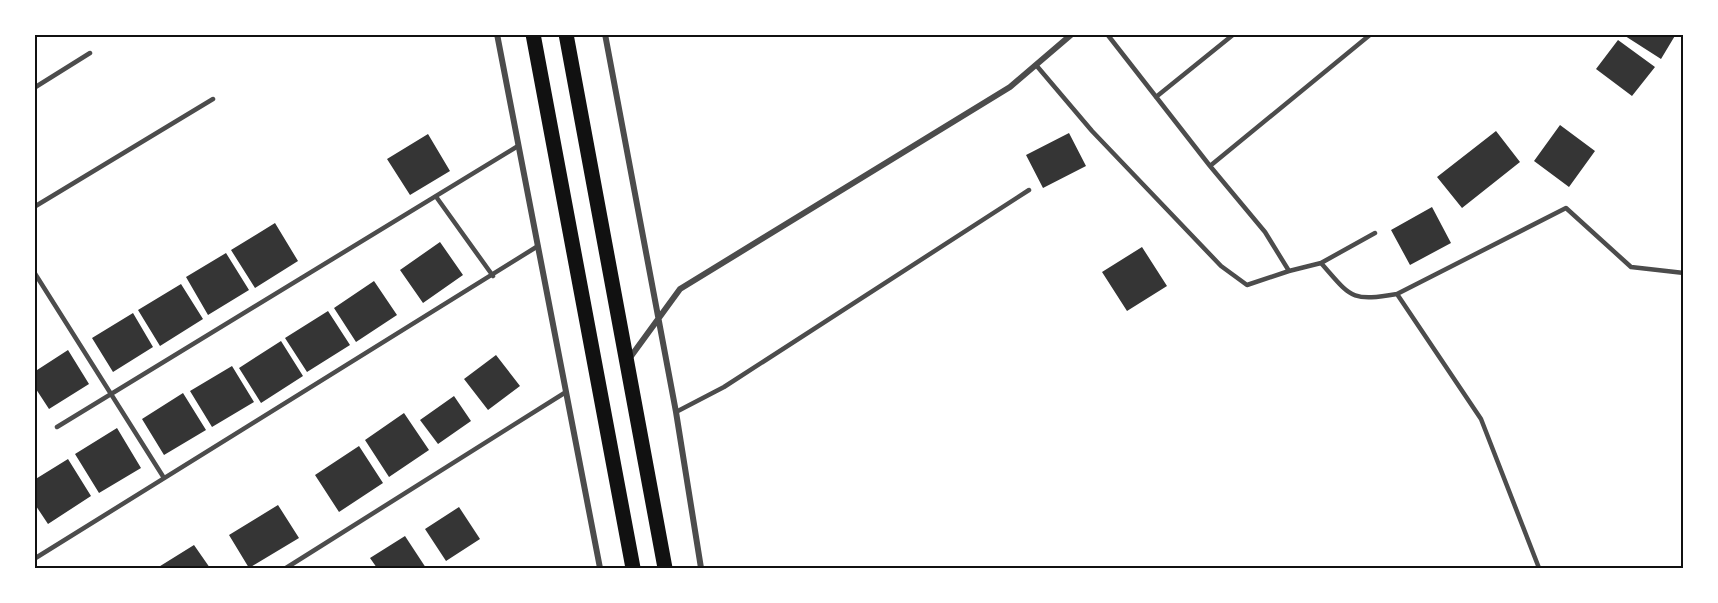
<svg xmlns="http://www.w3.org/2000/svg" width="1718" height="603" font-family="Karla,sans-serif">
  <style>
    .building { fill: #353535 }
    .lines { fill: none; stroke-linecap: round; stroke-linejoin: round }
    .service { stroke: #4c4c4c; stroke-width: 4.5 }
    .minor { stroke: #4c4c4c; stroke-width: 6 }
    .primary { stroke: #111; stroke-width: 15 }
    .neatline { fill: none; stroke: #111; stroke-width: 2 }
  </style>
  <rect width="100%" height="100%" fill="#fff"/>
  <path class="building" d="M1622,34H1676L1661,59Z
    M1618,40L1655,67L1632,96L1596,69Z
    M1560,125L1595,151L1569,187L1534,161Z
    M1496,131L1520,162L1462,208L1437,177Z
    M1069,133L1086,166L1043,188L1026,155Z
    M428,134L450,171L410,195L387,159Z
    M1432,207L1451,243L1410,265L1391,230Z
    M275,223L298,261L255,288L231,250Z
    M440,242L463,275L423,303L400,270Z
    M1142,247L1167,286L1127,311L1102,272Z
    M226,253L249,290L208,315L186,277Z
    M374,281L397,315L356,342L334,308Z
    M181,284L203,319L160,346L138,310Z
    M328,311L350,345L307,372L285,338Z
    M133,313L153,347L113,372L92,338Z
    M281,341L303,376L261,403L239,368Z
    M68,350L89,384L49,409L34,386V372Z
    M496,355L520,386L488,410L464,379Z
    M232,366L254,402L212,427L190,391Z
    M183,393L206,430L164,455L142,419Z
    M454,396L471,421L438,444L420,420Z
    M404,413L429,450L389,477L365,440Z
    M117,428L141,468L99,493L75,454Z
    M359,446L383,483L339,512L315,475Z
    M68,459L91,496L48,524L34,503V480Z
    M278,505L299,538L249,568L229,535Z
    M459,507L480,539L446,561L425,529Z
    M405,536L426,568H377L370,558Z
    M194,545L210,568H157Z"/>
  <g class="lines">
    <path class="service" d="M1107,34L1210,166L1265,232L1289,271L1321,263L1375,233
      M1036,65L1092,131L1221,266L1247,285L1289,271
      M34,88L90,53
      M1156,97L1234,34
      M1210,166L1371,34
      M437,198L493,276
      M34,207L213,99
      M1321,263C1351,297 1350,302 1397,294L1566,208L1631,267L1684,273
      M34,272L164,478
      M1397,294L1481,419L1539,568
      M676,412L724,387L1029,190
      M57,427L518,146
      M34,559L538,246
      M286,568L566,392"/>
    <path class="minor" d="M497,34L600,568
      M605,34L676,412L701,568
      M629,359L680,289L1010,87L1072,34"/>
    <path class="primary" d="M533,34L633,568
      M566,34L665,568"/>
  </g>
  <rect width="1718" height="603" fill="none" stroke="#ffffff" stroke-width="72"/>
  <rect x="36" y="36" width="1646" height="531" class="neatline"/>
</svg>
